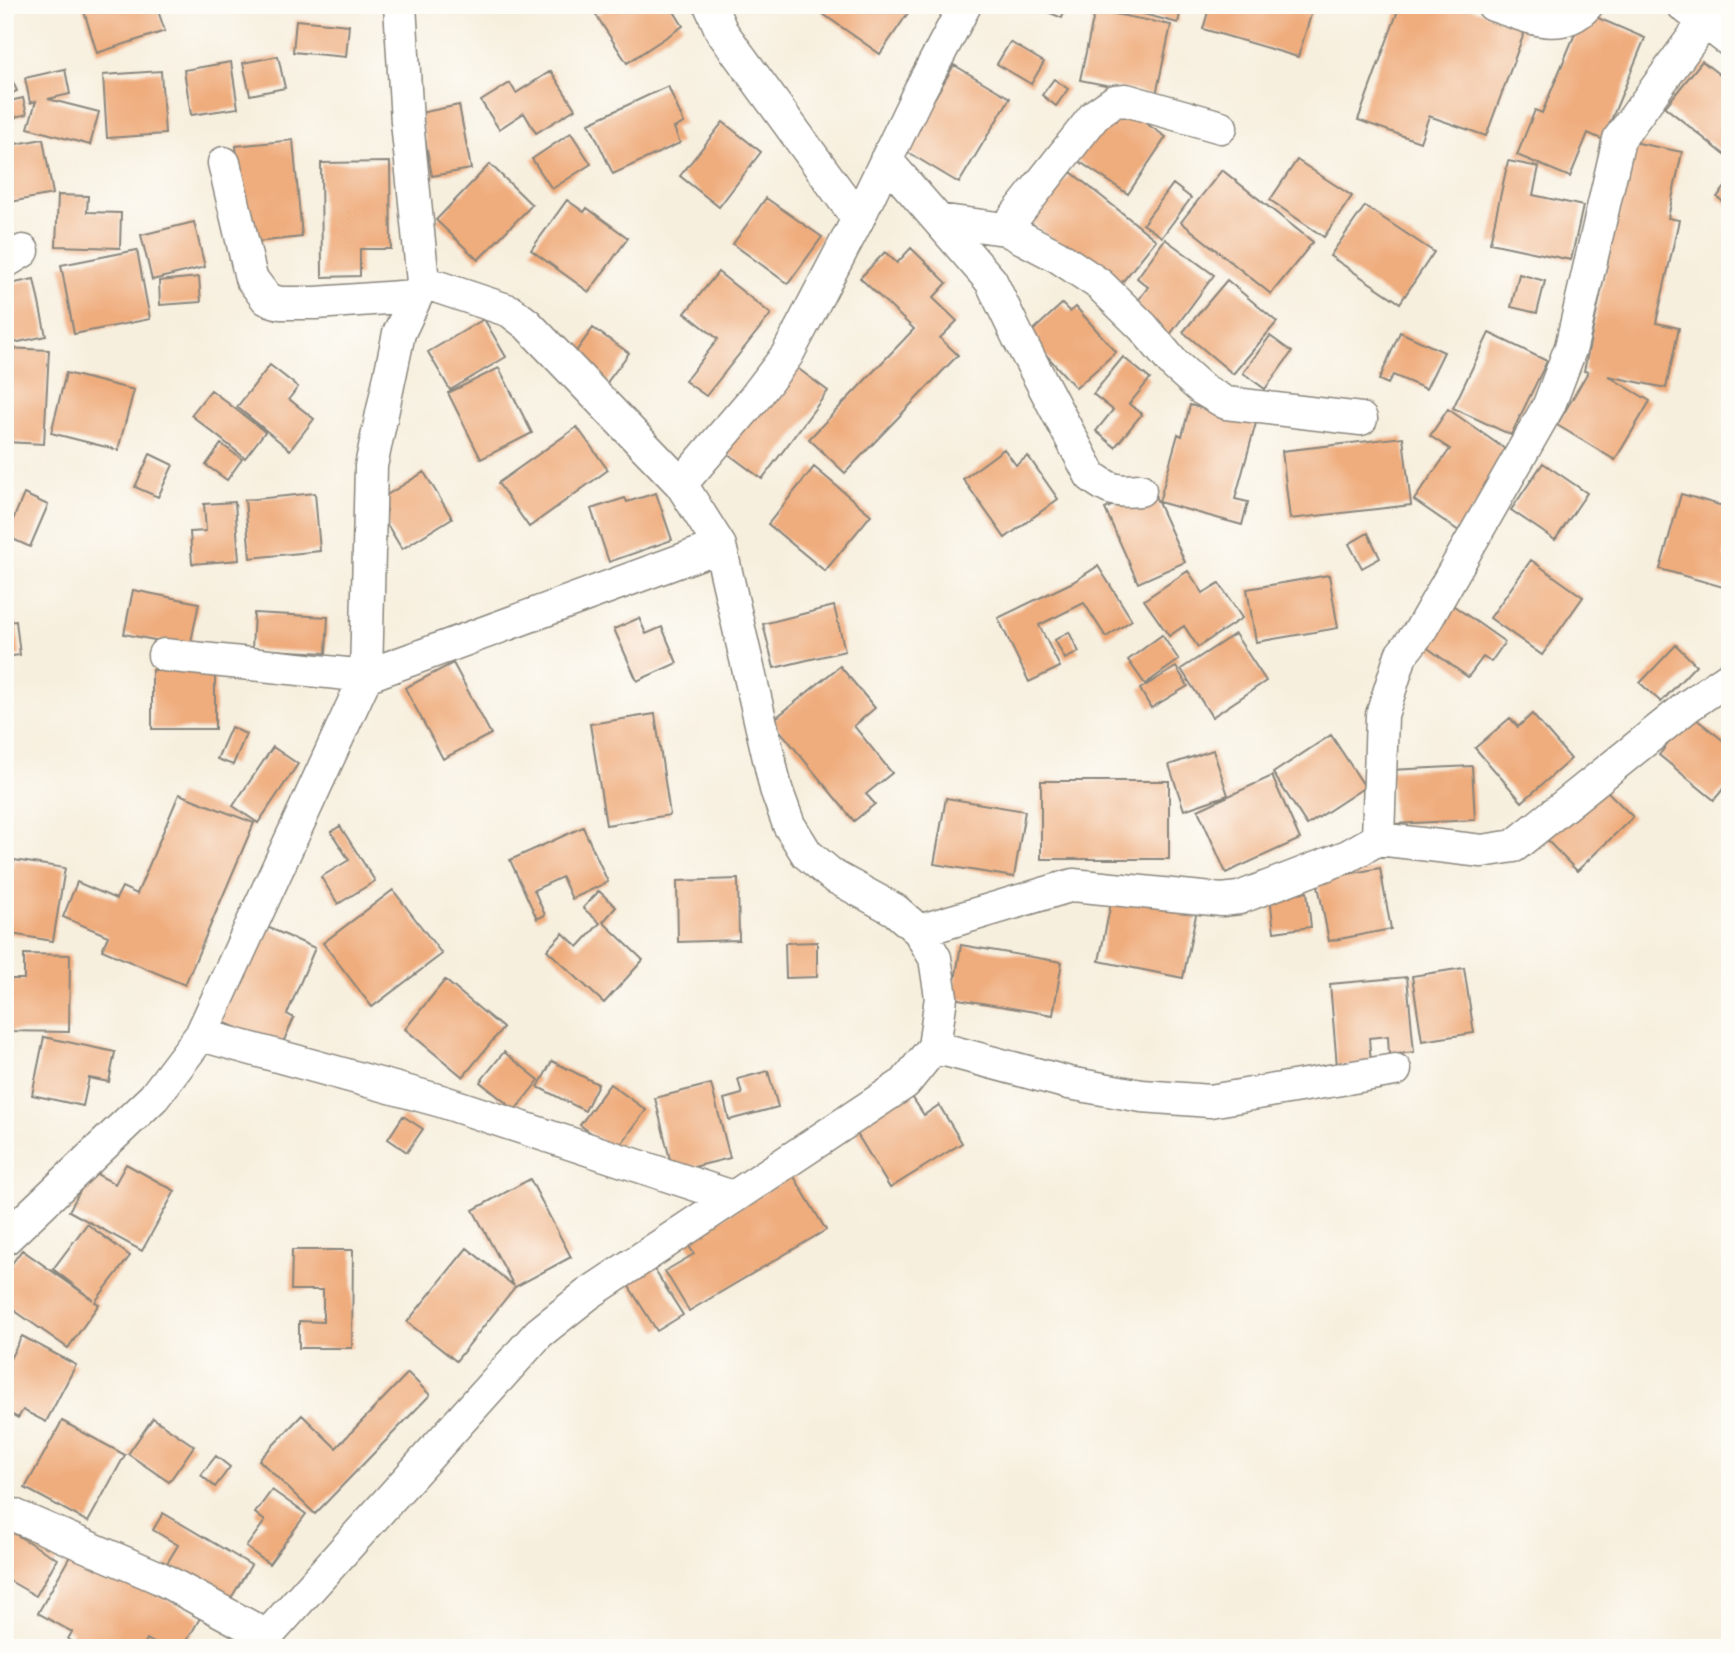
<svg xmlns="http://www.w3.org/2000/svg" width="1735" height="1653" font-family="Kalam,sans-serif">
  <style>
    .building { fill: #efac7c }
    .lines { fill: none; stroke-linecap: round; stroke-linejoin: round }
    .minor-casing { stroke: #8a867d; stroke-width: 35 }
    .minor { stroke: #fff; stroke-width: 32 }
  </style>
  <rect width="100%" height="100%" fill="#fdfcf7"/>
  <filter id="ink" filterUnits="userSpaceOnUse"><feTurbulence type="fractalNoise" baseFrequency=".0143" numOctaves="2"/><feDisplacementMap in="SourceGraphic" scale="14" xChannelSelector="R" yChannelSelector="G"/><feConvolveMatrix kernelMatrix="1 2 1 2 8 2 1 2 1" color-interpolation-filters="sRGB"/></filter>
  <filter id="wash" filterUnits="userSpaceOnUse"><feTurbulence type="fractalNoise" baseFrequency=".00686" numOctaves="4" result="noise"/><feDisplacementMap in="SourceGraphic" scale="28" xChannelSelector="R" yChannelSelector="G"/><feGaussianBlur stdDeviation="1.57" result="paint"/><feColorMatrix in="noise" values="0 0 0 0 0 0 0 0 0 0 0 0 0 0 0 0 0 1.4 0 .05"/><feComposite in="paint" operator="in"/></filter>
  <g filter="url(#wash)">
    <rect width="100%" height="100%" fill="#f7efde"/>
    <g id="blocks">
      <path class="building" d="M82,5H156L165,31L97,53Z
        M611,5H670L683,26L627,63L596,15Z
        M829,5H904L910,10L880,54L823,14Z
        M1031,5H1067L1062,18Z
        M1121,5H1182L1178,23L1120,8Z
        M1210,5H1314L1298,57L1203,29Z
        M1400,5H1463L1526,28L1486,136L1429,116L1420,142L1358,120Z
        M1095,10L1171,25L1156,95L1080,80Z
        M1584,12L1645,38L1603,140L1588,133L1570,177L1517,155L1535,110L1542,113Z
        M296,20L349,25L346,57L293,52Z
        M1010,42L1044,62L1031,84L997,64Z
        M278,56L285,88L250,95L243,63Z
        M1702,61L1730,83V149L1725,155L1665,107Z
        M231,62L238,108L191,115L184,70Z
        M5,64L17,91L5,96Z
        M954,65L1010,98L959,183L904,150Z
        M65,69L70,94L48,99L99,112L90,145L28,128L36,101L30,103L25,78Z
        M161,71L165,134L107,138L103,75Z
        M551,71L575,109L536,133L524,113L499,129L481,101L510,83L516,93Z
        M1054,79L1068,89L1056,106L1042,95Z
        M668,86L684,123L674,128L680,143L613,174L589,123Z
        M23,98L27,114L5,120V102Z
        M1116,103L1166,137L1128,194L1077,160Z
        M459,105L471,169L432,176L420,113Z
        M723,122L761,152L719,207L680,176Z
        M571,133L591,164L552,189L532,159Z
        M43,139L53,194L5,203V146Z
        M293,140L302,237L245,243L236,146Z
        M1633,142L1682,152L1668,218L1679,220L1656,323L1679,328L1666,388L1608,376L1650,401L1615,460L1557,425L1588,372L1584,371Z
        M1297,160L1352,196L1324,237L1270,200Z
        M1508,161L1539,167L1533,195L1583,206L1571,260L1490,243Z
        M390,162L391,249H360V276L322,277L321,163Z
        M490,164L532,205L478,260L436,220Z
        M1222,170L1313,242L1271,294L1181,222Z
        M1071,172L1156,240L1115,291L1030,222Z
        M1730,181V207L1717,197Z
        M1173,184L1191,198L1162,237L1143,224Z
        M58,195L88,196L87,212L121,213L120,248L56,246Z
        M766,198L822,237L788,284L733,244Z
        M567,200L584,212L587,208L628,238L589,292L531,250Z
        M1365,206L1434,252L1400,303L1330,256Z
        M194,222L205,267L152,280L141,235Z
        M1165,239L1214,275L1169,336L1132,309L1148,287L1137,278Z
        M911,248L947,283L933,298L957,321L940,338L958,355L845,473L809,439L914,329L860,278L885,252L897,263Z
        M137,250L150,319L74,334L61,265Z
        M718,272L771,314L706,396L685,381L718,339L685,313Z
        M1519,274L1545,281L1537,313L1511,307Z
        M199,277L201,302L160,305L159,281Z
        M34,279L46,336L5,345V285Z
        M1227,280L1277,322L1233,374L1183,332Z
        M1062,304L1070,312L1076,307L1116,352L1076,388L1028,335Z
        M484,319L506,357L450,390L428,352Z
        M593,328L629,353L602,389L567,364Z
        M1400,332L1444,352L1426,389L1393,375L1388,384L1379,380Z
        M1489,333L1547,361L1511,435L1453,408Z
        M1270,336L1292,352L1265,389L1243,373Z
        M5,348L49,350L44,444L5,442Z
        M1123,357L1150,379L1129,404L1142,414L1115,447L1096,431L1113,410L1093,394Z
        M788,361L828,391L762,479L723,450Z
        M270,365L298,387L289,399L314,419L290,450L237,407Z
        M499,368L532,433L481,459L448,393Z
        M66,373L134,390L118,450L51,433Z
        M211,390L265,432L245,458L191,415Z
        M1190,405L1256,423L1235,499L1248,502L1242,525L1159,502L1178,434L1182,436Z
        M1448,409L1512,454L1459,531L1414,500L1450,449L1430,436Z
        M577,427L608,470L529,527L498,483Z
        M1403,437L1411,505L1290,519L1282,451Z
        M221,444L242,459L227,480L206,465Z
        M1004,449L1016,465L1028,456L1058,499L1005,538L963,479Z
        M150,454L173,465L158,497L135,487Z
        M1543,463L1587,493L1555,540L1511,510Z
        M814,467L871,515L825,571L768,524Z
        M424,472L452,518L402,549L374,503Z
        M1151,487L1185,562L1138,583L1105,509Z
        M315,493L320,551L250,558L245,500Z
        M656,493L672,540L609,562L591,509L625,498L627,502Z
        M24,494L48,505L30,547L6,536Z
        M1681,494L1730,508V535L1724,557L1730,559V589L1660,569Z
        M235,502L239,560L192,564L190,532L206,531L204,504Z
        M1368,533L1380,558L1362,568L1349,544Z
        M1531,560L1583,597L1542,655L1490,618Z
        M1098,566L1132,620L1106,637L1084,603L1039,625L1060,667L1029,682L998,618L1073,582Z
        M1188,571L1203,593L1219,583L1242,618L1198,647L1184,626L1169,636L1144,600Z
        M1329,575L1338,628L1256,642L1247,589Z
        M133,590L199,603L190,647L124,634Z
        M1447,601L1505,642L1491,662L1483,657L1468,677L1418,641Z
        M834,606L845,651L774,668L763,624Z
        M254,613L328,617L326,653L252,649Z
        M639,618L646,634L662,627L677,663L637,681L614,629Z
        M16,621L20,655L5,657V622Z
        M1069,632L1079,652L1065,659L1055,640Z
        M1235,634L1266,681L1212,717L1181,669Z
        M1162,635L1179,660L1145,684L1128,660Z
        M1676,645L1696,665L1661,702L1640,683Z
        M453,663L491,734L443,759L405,688Z
        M840,666L875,708L854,726L892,773L866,794L875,804L854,821L772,721Z
        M1176,667L1188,686L1151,708L1140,689Z
        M152,670H215V729H152Z
        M655,714L670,815L606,825L590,724Z
        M1532,714L1571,759L1522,802L1475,748L1510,718L1518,727Z
        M1691,715L1730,746V781L1714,800L1659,755Z
        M231,727L246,734L233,765L217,759Z
        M1331,735L1365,787L1307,825L1273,773Z
        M273,747L298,764L258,823L233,806Z
        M1213,750L1228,795L1184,810L1169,765Z
        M1472,766L1475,820L1393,824L1390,770Z
        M1272,776L1300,839L1226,873L1198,810Z
        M1041,781H1169V859H1041Z
        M1597,781L1633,817L1577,871L1542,835Z
        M179,794L254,823L185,985L102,950L108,936L63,917L77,882L116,899L122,887L137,894Z
        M946,798L1025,811L1014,877L934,864Z
        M340,826L375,881L338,904L321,877L349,860L331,832Z
        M583,827L608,882L572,899L562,877L534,890L545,915L537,919L510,860Z
        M5,856L13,858L6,880H5Z
        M14,860L65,868L53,941L5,933V912Z
        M1380,868L1391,929L1329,941L1317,880Z
        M738,879L739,940L678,942L677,881Z
        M393,890L442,954L372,1007L323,943Z
        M599,891L616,907L603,922L643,960L604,1003L547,950L563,933L578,947L600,923L583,908Z
        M1307,892L1311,927L1274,932L1270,896Z
        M1113,893L1197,910L1183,978L1099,961Z
        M258,923L315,948L287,1014L294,1018L281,1047L216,1019Z
        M817,942V977L786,978L785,943Z
        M961,945L1062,962L1053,1015L952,998Z
        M24,954L70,955L69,1032L5,1031V979H24Z
        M1464,968L1474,1033L1422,1041L1412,976Z
        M1407,977L1414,1052L1389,1055L1388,1036L1369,1038L1371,1063L1337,1066L1330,984Z
        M445,980L503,1028L463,1077L405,1029Z
        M44,1037L115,1052L109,1082L89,1078L83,1106L32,1095Z
        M504,1052L539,1080L515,1110L480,1082Z
        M552,1061L598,1084L585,1111L538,1087Z
        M768,1071L778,1107L729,1120L724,1099L742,1094L738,1079Z
        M610,1084L646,1110L616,1151L580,1125Z
        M711,1084L730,1158L673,1172L655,1098Z
        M907,1089L924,1115L939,1105L962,1143L890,1188L851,1124Z
        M403,1116L423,1129L407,1152L388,1139Z
        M126,1164L175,1191L142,1251L69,1211L91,1171L115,1184Z
        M793,1175L826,1230L689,1311L665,1271L694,1254L685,1240Z
        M530,1179L571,1257L515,1287L456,1361L407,1322L467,1248L514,1286L473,1210Z
        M87,1224L130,1256L95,1302L99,1304L68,1348L5,1304V1273L22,1250L93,1300L53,1269Z
        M292,1250H353L352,1348H299V1321L323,1322V1290H291Z
        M649,1261L683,1315L657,1331L623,1277Z
        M22,1336L76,1365L46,1422L23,1410L18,1418L5,1411V1368Z
        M408,1373L430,1395L315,1514L259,1460L302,1415L336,1448Z
        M153,1418L194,1446L169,1482L128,1454Z
        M62,1421L125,1455L88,1522L25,1488Z
        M216,1456L230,1467L215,1487L201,1475Z
        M272,1490L306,1514L269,1564L246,1547L265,1521L255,1513Z
        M163,1513L251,1565L225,1608L163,1570L178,1545L153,1530Z
        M8,1530L57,1559L36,1596L10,1581L7,1586L5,1585V1535Z
        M74,1549L200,1618L183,1648H163L147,1639L142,1648H83L68,1639L72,1632L38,1613Z"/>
    </g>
  </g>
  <g filter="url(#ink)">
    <use href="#blocks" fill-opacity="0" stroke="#8a867d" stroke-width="2"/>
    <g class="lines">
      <defs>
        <path id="minor" d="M710,5L722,32L858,219
          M1493,5C1526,15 1560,35 1587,5
          M1683,5L1730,41
          M886,160L991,281L1018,337L1091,476C1110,491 1117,492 1140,490
          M224,163L251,278L267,299L280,303H316L415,296
          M938,220L1005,229L1057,256L1099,284L1143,327L1174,364L1202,389L1226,403L1361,419
          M1005,229L1095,115L1115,101L1126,100L1221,127
          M5,262L23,251
          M681,484L753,400L787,355L858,219L919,92L965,5
          M164,655L366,676L371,466L399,333L423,282
          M1378,839L1382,715L1401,655L1420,631L1549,405L1571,347L1619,139L1705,21
          M919,931L1073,885L1222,900L1239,898L1348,856L1378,839L1482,851L1514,846L1688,706L1730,677
          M201,1035L441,1101L733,1197
          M934,1047L1069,1083L1142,1096L1210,1101L1395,1070
          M5,1239L154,1097L201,1035L366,676L720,546
          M9,1513L160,1578L267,1636
          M260,1648L267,1636L539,1333L588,1294L905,1083L934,1047L941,997L935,958L919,931L895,910L833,876L807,854L789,825L776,789L720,546L681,484L527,324L510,311L423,282L407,122L400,5"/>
      </defs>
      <use href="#minor" class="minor-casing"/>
      <use href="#minor" class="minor"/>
    </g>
  </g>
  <rect width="1735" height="1653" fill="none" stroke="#fdfcf7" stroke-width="28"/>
</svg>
